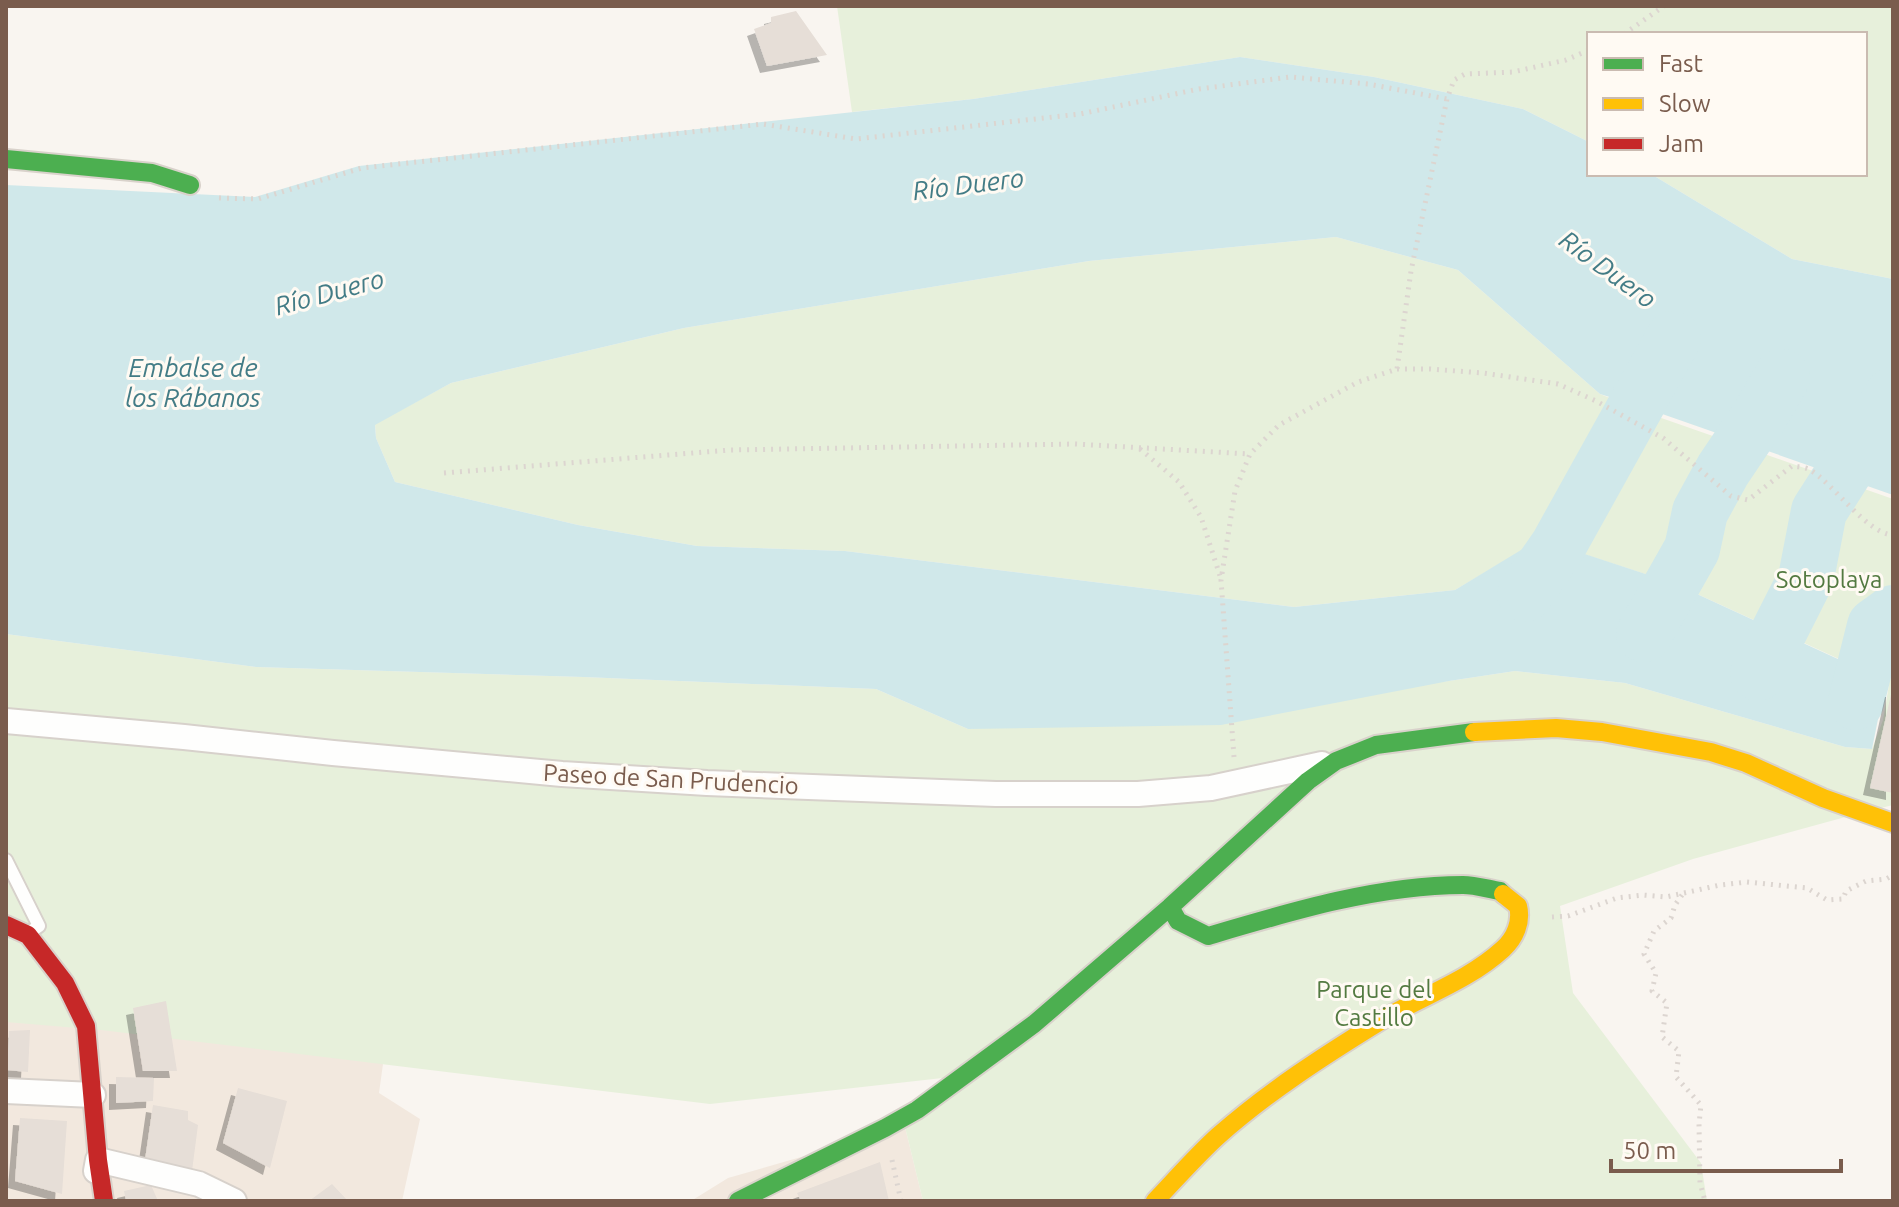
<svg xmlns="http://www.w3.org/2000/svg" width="1899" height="1207" font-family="Ubuntu,sans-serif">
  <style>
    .residential { fill: #f2e8de }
    .green { fill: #e7f0db }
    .water { fill: #d0e8ea }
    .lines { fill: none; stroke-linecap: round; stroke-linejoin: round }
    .river { stroke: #d0e8ea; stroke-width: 56 }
    .building { fill: #e6ded7; filter: url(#shadow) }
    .lane-casing { stroke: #d7d1cb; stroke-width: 16 }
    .street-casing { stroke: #d7d1cb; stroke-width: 28 }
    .fast-casing { stroke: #d9d2cb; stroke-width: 22 }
    .slow-casing { stroke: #d9d2cb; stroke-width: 22 }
    .jam-casing { stroke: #d9d2cb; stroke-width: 22 }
    .path { stroke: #dcd5d0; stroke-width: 5; stroke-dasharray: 2 6; stroke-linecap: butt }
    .lane { stroke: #fefefd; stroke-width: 12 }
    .street { stroke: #fefefd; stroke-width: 24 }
    .fast { stroke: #4caf50; stroke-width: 18 }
    .slow { stroke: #ffc107; stroke-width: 18 }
    .jam { stroke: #c62828; stroke-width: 18 }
    .labels { text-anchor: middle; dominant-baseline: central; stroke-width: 6; stroke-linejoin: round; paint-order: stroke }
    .park-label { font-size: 24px; fill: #537a41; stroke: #fffaf3 }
    .street-label { font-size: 24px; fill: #7a5c4d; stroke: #fffaf3 }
    .water-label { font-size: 26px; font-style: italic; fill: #437c86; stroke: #fffaf3 }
  </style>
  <defs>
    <filter id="shadow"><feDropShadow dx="-7" dy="7" stdDeviation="0" flood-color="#0004"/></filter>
  </defs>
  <rect width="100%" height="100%" fill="#f9f5f0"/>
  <path class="residential" d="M6,911L392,999L379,1093L420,1119L402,1201H6Z
    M905,1127L923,1201H691L728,1178Z"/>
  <path class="green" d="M837,6H1893V279L1792,259L1651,174H1865V34H1589V142L1523,109L1374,77L1240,57L973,99L852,112Z
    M1336,237L1458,270L1600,394L1647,413L1893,499V805L1860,813L1693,859L1560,906L1573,993L1701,1163L1707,1201H923L905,1127L978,1074L710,1104L101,1030L6,1022V634L256,667L583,677L876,689L968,729L1449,681L1515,671L1625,683L1845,747L1872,749L1883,720L1889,685L1887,681L1673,583L1540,540L1455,590L1294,607L845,551L697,546L578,525L395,482L376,438L375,424L451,383L684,328L1089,261Z"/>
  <path class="water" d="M1240,57L1374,77L1523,109L1589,142V174H1651L1792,259L1893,279V495L1648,409L1600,394L1458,270L1336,237L1089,261L684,328L451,383L375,425L376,438L395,482L578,525L697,546L845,551L1294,607L1455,590L1539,539L1673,583L1864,671L1885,684L1872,749L1845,747L1625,683L1515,671L1449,681L1221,725L968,729L876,689L583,677L256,667L6,634V185L255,197L359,166L973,99Z"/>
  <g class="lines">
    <path class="river" d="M1525,594L1558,546L1673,339
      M1644,634L1692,549L1700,512L1723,470L1760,415L1782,377
      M1758,673L1806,578L1819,511L1893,395
      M1856,702L1875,626L1893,613"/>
  </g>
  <path class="building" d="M796,11L827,55L767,66L754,29L771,23V17Z
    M1892,690H1893V793L1870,788Z
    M166,1001L177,1071H143L133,1008Z
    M30,1030L28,1072L7,1070L9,1031Z
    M116,1077L154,1078L153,1101L116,1103Z
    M238,1088L287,1101L270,1168L223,1143Z
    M153,1105L188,1111V1120L198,1125L192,1171L145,1160Z
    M20,1118L67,1121L62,1194L15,1181Z
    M880,1162L889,1201H801L797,1193Z
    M332,1184L348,1201H309Z
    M151,1185L158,1201H126L124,1191Z"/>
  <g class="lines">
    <defs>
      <path id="lane" d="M6,860L39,926L33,930"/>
      <path id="street" d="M6,721L184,737L333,753L562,774L707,783L914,791L996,794H1138L1211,788L1322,764
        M6,1091L93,1095
        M96,1171L98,1160L199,1184L234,1201"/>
      <path id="fast" d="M6,159L152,173L190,185
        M1170,907L1178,921L1208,936C1289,912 1378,885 1463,885C1475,885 1488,889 1500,891L1503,894
        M738,1201L885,1128L917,1110L1034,1024L1170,907L1308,781L1336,761L1376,745L1474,732"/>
      <path id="slow" d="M1474,732L1556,728L1602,732L1711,752L1746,763L1823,798L1893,823
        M1155,1201C1176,1179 1196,1156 1218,1136C1269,1091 1325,1055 1382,1020C1422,996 1468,981 1503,949C1515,938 1522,922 1518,906L1503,894"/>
      <path id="jam" d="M6,925L28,935L65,983L86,1026L98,1160L104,1201"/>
    </defs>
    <use href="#lane" class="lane-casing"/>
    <use href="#street" class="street-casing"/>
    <use href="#fast" class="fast-casing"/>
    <use href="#slow" class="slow-casing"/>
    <use href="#jam" class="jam-casing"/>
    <path class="path" d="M1624,34L1664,6
      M219,198L258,199L362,168L763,124L856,139L1080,114L1199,89L1290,77L1368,84L1447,99
      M1397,369H1430L1483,373L1558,384L1596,401L1663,438L1731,496L1748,500L1792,466C1798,467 1806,467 1810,470C1833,483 1867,534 1893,535
      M1140,449L1179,482L1201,517L1221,579
      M444,473L730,450L1075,444L1250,454
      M1234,757L1221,580L1235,491L1250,454L1279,425L1358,382L1397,369L1411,271L1447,99L1454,80L1465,74L1513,72L1566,60L1589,50
      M1682,895L1675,905L1671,918L1654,931L1644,954L1656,973L1652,991L1667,1003L1662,1037L1679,1051L1676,1077L1701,1105L1699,1124L1700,1183L1705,1201
      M1552,917L1568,916L1617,898L1643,895L1666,897L1720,885L1747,882L1807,888L1827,900L1843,899L1846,891L1866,881L1886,879L1893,875
      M892,1160L901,1201"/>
    <use href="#lane" class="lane"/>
    <use href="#street" class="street"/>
    <use href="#fast" class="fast"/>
    <use href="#slow" class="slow"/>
    <use href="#jam" class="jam"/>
  </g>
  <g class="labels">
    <g class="park-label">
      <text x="1829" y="579">Sotoplaya</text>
      <text x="1374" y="989">Parque del<tspan x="1374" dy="28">Castillo</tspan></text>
    </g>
    <g class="street-label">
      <text transform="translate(671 779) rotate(3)">Paseo de San Prudencio</text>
    </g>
    <g class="water-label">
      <text transform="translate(968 184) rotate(-7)">Río Duero</text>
      <text transform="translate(1608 269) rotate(36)">Río Duero</text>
      <text transform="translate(329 292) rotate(-15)">Río Duero</text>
      <text x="193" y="367">Embalse de<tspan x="193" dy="30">los Rábanos</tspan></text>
    </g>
  </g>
  <rect width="1899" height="1207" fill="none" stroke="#7a5c4d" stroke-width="16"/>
  <rect x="1587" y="32" width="280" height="144" fill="#fffaf3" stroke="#cabbb1" stroke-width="2"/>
  <rect x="1603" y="58" width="40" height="12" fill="#4caf50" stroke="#cabbb1" stroke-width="2"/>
  <text x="1659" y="72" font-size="24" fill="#7a5c4d">Fast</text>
  <rect x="1603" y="98" width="40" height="12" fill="#ffc107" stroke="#cabbb1" stroke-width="2"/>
  <text x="1659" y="112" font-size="24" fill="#7a5c4d">Slow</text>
  <rect x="1603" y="138" width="40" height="12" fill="#c62828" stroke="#cabbb1" stroke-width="2"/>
  <text x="1659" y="152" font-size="24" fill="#7a5c4d">Jam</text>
  <path d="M1611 1159v12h230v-12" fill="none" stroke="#7a5c4d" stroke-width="4"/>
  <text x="1623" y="1159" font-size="24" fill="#7a5c4d" stroke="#fffaf3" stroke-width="6" paint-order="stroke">50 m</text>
</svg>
